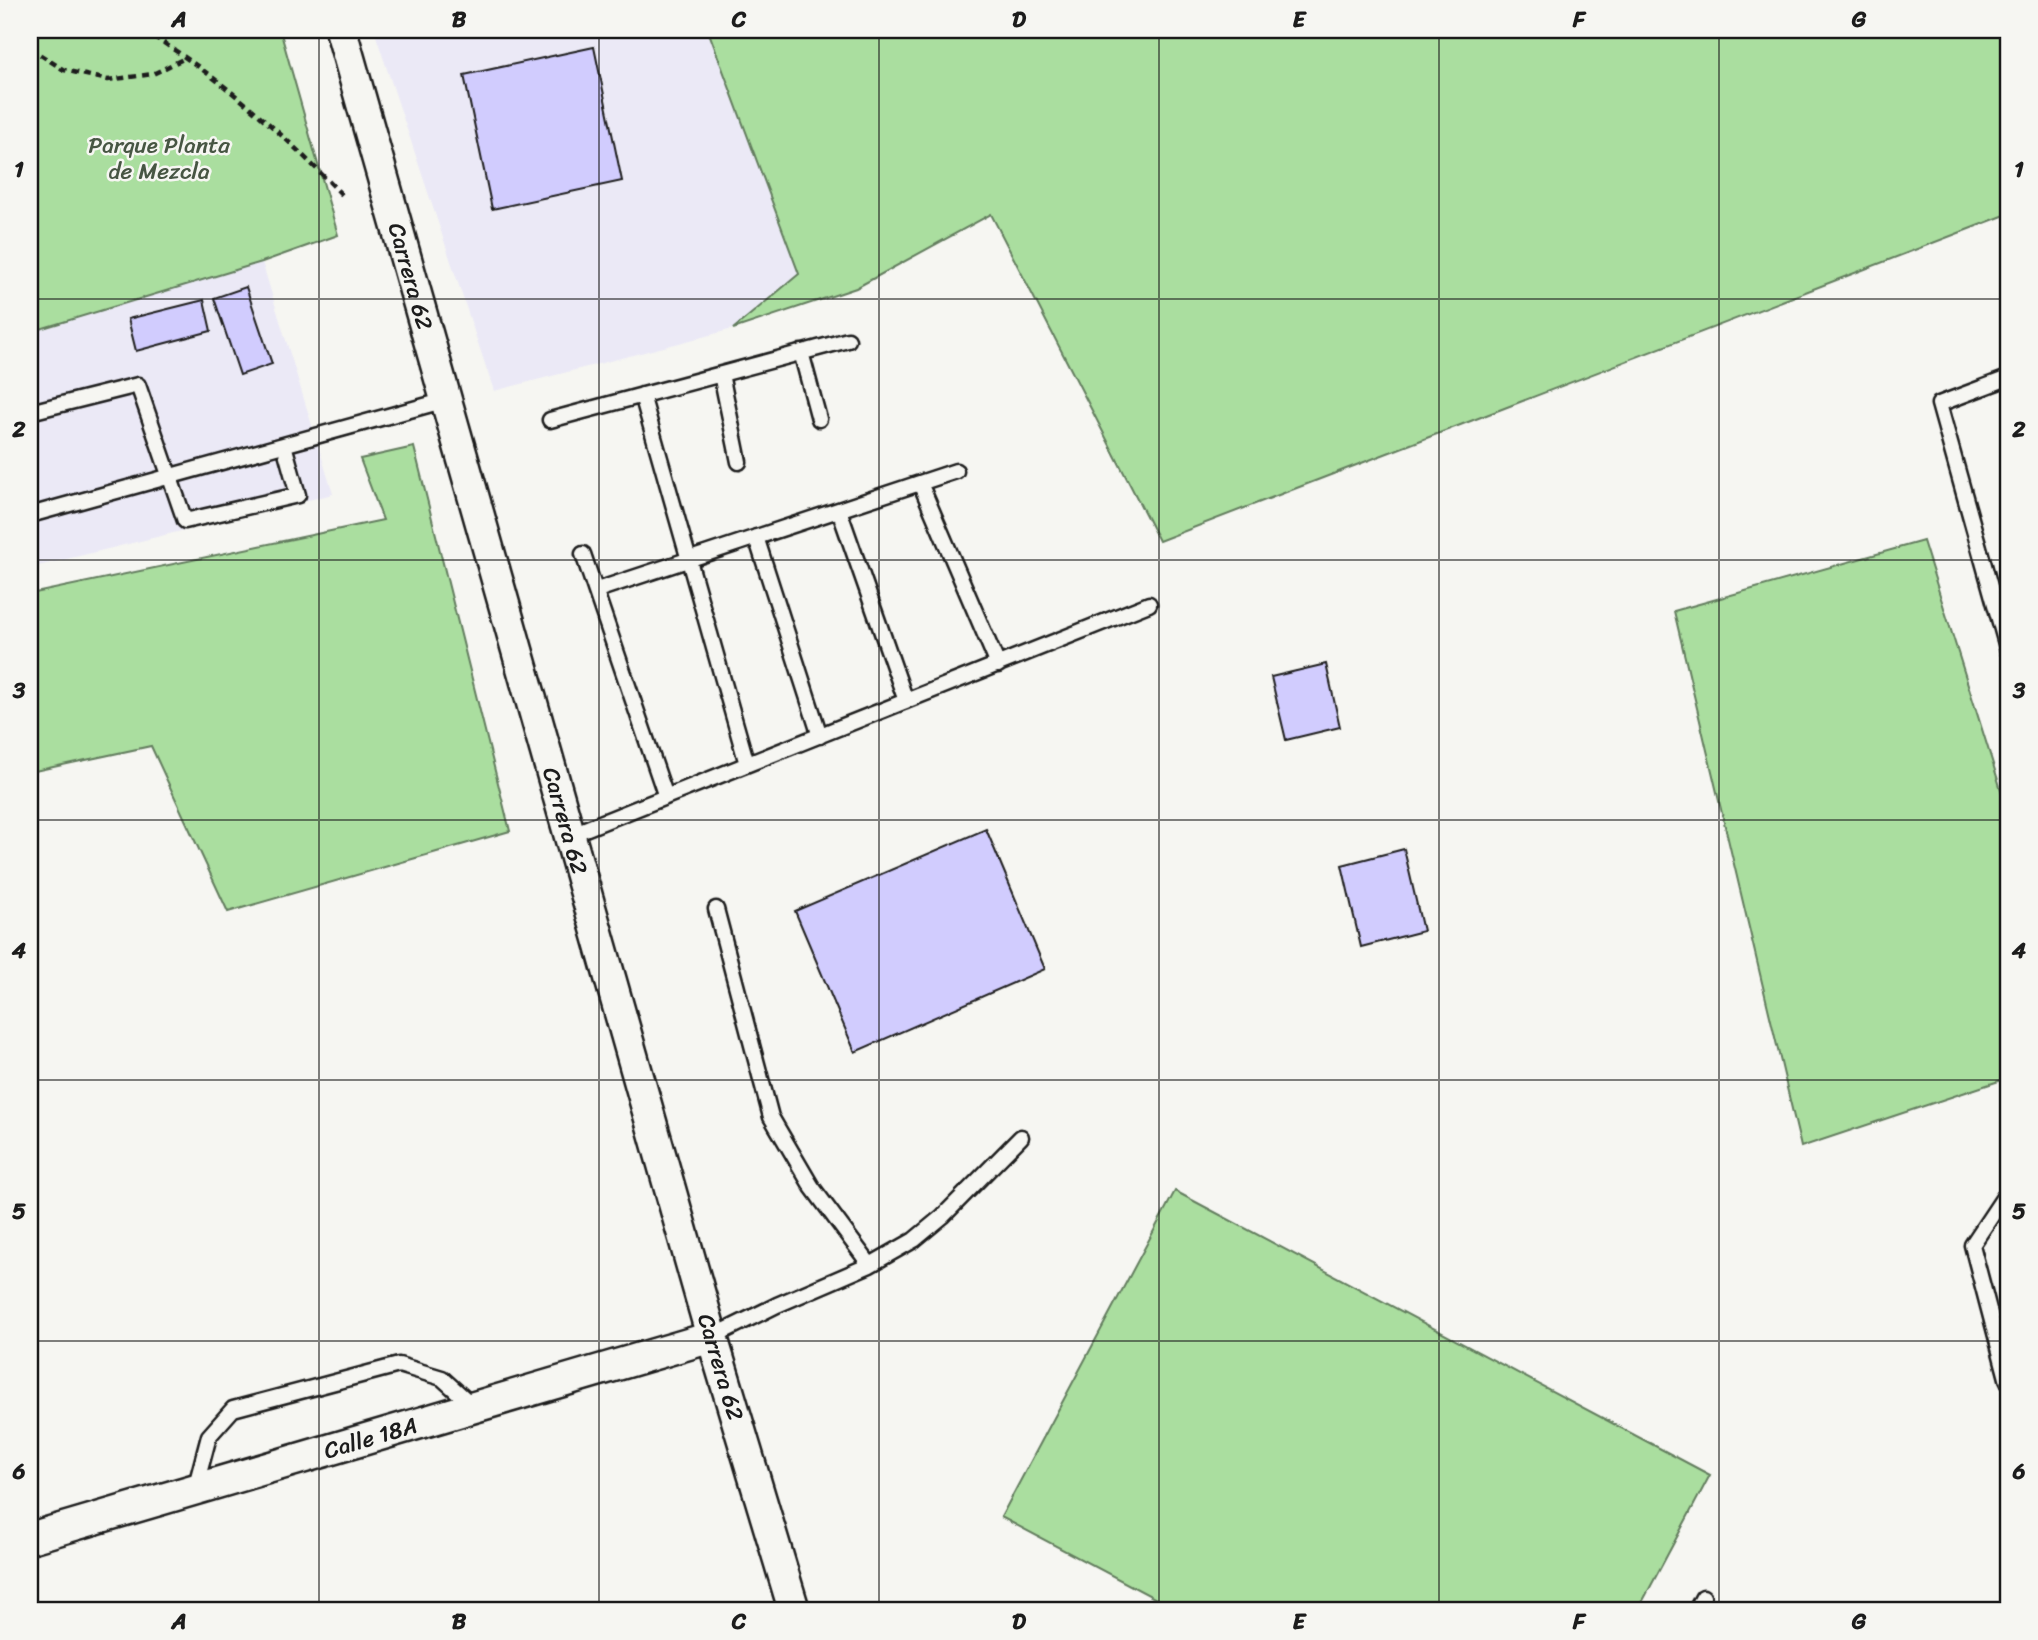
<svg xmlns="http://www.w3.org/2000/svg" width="2038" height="1640" font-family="Sriracha,sans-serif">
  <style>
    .built { fill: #ebe9f6 }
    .green { fill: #aade9f; stroke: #637d5e; stroke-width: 2 }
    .building { fill: #d1ccfe; stroke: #1c1c1c; stroke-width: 2 }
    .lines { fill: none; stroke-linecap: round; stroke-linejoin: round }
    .lane-casing { stroke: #1c1c1c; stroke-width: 19 }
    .street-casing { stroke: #1c1c1c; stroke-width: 35 }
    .path { stroke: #1c1c1c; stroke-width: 4.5; stroke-dasharray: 7 5; stroke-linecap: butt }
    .lane { stroke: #f6f6f2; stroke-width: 14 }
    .street { stroke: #f6f6f2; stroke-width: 30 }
    .grid { fill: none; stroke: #1c1c1c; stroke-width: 2; stroke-opacity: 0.55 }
    .labels { text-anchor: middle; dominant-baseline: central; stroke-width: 5; stroke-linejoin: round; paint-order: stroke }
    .park-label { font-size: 23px; fill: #475643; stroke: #f6f6f2 }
    .street-label { font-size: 23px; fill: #1c1c1c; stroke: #f6f6f2 }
    .neatline { fill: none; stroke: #1c1c1c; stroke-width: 2.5 }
    .grid-label { font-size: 23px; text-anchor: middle; font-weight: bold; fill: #1c1c1c }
  </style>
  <rect width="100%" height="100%" fill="#f6f6f2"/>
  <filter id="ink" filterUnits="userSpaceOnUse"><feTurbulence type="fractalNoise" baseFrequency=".0143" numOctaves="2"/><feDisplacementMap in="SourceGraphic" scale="14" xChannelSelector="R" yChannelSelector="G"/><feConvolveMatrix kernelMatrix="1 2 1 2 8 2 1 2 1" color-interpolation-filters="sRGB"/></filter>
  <g filter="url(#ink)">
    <path class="built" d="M374,30H708L799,274L733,329L494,391Z
      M262,262L333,494L30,568V332Z"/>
    <path class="green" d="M30,30H280L338,235L262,262L30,332Z
      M708,30H2008V214L1159,541L991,214L856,288L733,329L799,274Z
      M414,447L510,831L228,912L151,746L30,772V594L383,520L360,459Z
      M1923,541L2008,812V1078L1801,1147L1674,611Z
      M1175,1191L1710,1475L1638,1610H1177L1001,1517Z"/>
    <path class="building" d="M594,47L622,181L492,209L464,75Z
      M246,287L272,364L240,375L214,298Z
      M204,300L211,331L136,351L128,319Z
      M1326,664L1340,727L1286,740L1271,677Z
      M986,829L1045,969L855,1052L795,911Z
      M1404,849L1423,931L1361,947L1342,865Z"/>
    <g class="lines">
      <defs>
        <path id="lane" d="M801,352L819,419
          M721,374L739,462
          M2008,378L1939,404L2008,651
          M642,395L747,764
          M30,412L138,385L185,521L298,495L284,445
          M550,420L848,340
          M920,483L998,665
          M839,510L906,701
          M30,515L446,400
          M756,537L820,736
          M583,554L666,797
          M597,590L956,471
          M570,835L1149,604
          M716,909L771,1117L812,1187L870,1265
          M2008,1191L1972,1245L2008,1382
          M712,1337L777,1305L870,1265L914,1240L943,1216L1021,1137
          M195,1489L209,1436L233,1409L399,1365L442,1378L474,1407
          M1696,1610L1703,1597"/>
        <g id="street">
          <path id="s1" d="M341,30L712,1337L794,1610"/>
          <path id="s2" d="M30,1538L712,1337"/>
        </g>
      </defs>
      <use href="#lane" class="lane-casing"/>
      <use href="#street" class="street-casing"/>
      <path class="path" d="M143,30C218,75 283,133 343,196
        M30,48L64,70L108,80L153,74L185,58"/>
      <use href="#lane" class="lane"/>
      <use href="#street" class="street"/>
    </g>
  </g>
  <path class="grid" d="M319,30V1610M599,30V1610M879,30V1610M1159,30V1610M1439,30V1610M1719,30V1610M30,299H2008M30,560H2008M30,820H2008M30,1080H2008M30,1341H2008"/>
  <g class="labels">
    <g class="park-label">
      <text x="159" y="145">Parque Planta<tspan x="159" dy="26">de Mezcla</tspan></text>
    </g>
    <g class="street-label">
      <text stroke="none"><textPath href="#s1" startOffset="256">Carrera 62</textPath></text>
      <text stroke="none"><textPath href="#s1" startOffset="822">Carrera 62</textPath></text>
      <text stroke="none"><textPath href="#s1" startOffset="1390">Carrera 62</textPath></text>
      <text stroke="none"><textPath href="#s2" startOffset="355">Calle 18A</textPath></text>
    </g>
  </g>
  <rect width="2038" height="1640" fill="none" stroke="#f6f6f2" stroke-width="77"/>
  <rect x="38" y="38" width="1962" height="1564" class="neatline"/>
  <g class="grid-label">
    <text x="179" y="27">A</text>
    <text x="459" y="27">B</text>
    <text x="739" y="27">C</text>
    <text x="1019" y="27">D</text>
    <text x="1299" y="27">E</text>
    <text x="1579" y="27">F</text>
    <text x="1859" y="27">G</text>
    <text x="19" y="177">1</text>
    <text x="2019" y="177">1</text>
    <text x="19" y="437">2</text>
    <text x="2019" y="437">2</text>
    <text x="19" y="698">3</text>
    <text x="2019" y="698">3</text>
    <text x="19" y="958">4</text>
    <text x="2019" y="958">4</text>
    <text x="19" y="1219">5</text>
    <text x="2019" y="1219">5</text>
    <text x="19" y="1479">6</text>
    <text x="2019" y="1479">6</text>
    <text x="179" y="1629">A</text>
    <text x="459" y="1629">B</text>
    <text x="739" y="1629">C</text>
    <text x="1019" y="1629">D</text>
    <text x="1299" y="1629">E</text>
    <text x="1579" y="1629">F</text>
    <text x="1859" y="1629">G</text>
  </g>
</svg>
